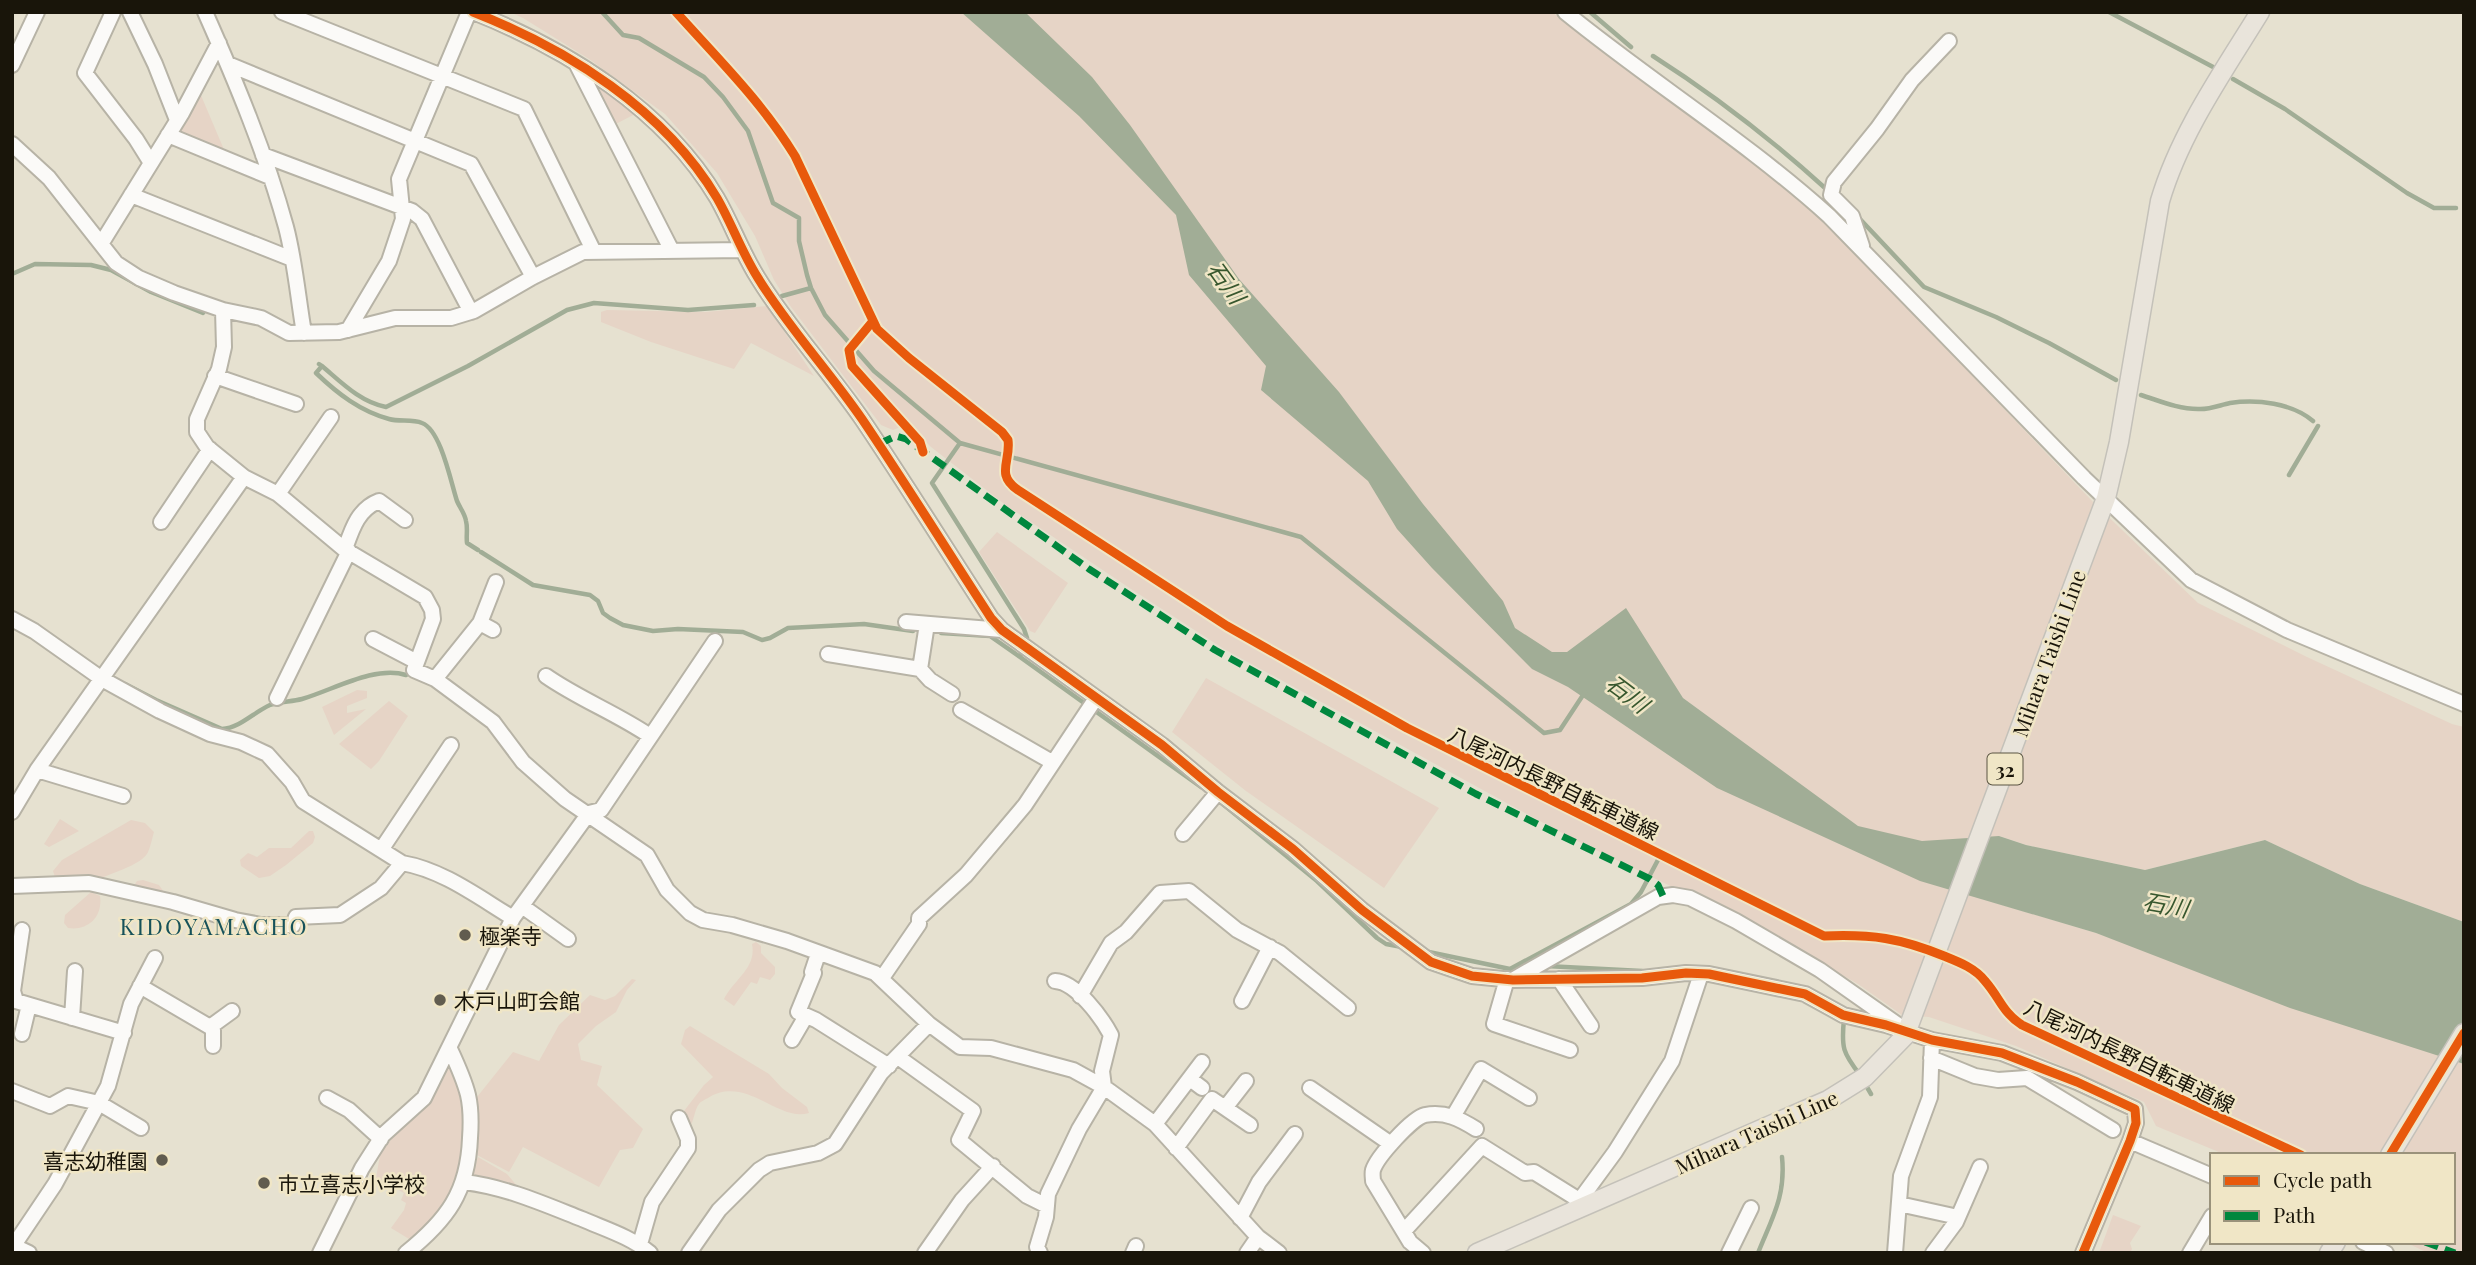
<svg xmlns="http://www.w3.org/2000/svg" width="2476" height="1265" font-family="'Playfair Display','Noto Sans JP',serif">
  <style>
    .green { fill: #e6d4c6 }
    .water { fill: #a1ad96 }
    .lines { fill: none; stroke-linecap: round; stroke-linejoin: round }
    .stream { stroke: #a1ad96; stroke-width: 4.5 }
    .minor-casing { stroke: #b7b3a6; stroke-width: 18 }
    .major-casing { stroke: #c4c1b9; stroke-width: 21 }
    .minor { stroke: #fbfaf8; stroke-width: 14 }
    .major { stroke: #e9e4db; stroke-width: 18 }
    .quiet { stroke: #00873e; stroke-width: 7; stroke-dasharray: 14 7; stroke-linecap: butt }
    .cycleway-casing { stroke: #f0e6c6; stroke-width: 13 }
    .cycleway { stroke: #e8590c; stroke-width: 9 }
    .poi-dot { fill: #615c4f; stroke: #f0e6c6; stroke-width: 2.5 }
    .labels { text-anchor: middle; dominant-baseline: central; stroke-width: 5; stroke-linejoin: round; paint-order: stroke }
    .shield { fill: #f0e6c6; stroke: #5a5442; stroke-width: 2 }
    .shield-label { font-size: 19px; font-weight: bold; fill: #19150a }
    .street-label { font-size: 21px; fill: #19150a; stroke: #f0e6c6 }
    .poi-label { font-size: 21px; fill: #19150a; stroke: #f0e6c6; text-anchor: start }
    .water-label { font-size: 23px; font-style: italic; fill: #37572e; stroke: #f0e6c6 }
    .neighbourhood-label { font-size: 23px; letter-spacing: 2px; fill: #17525a; stroke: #f0e6c6 }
  </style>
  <rect width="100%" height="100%" fill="#e6e1d0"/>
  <path class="green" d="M510,12H1552L1815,211L2093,502L2198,603L2307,657L2452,724L2464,727V922L2360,884L2265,840L2145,870L2026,845L1999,836L1979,898L2096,933L2464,1064V1253H2428L2405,1242H2453V1155H2226L2156,1126L2144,1102L2016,1046L1929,1017L1902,1015L1858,984L1772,935L1573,839L1224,649L1131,589L1007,506L931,447L908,424L893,430L881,425L791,307L774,280L755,236L717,173L665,114L589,59L523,18Z
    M601,89L609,91L637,113L612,126L597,92Z
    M200,93L225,152L181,135L179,129Z
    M767,306L814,376L751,343L734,369L651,342L601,322V312L607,310L706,312Z
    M997,532L1068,583L1035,633L1030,631L979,552Z
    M1206,678L1439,808L1384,888L1246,791L1172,732Z
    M357,690L367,691V698L347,706V713L366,709L334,735L322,707Z
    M389,701L408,716L379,761L371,769L339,744Z
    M60,819L79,831L49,847L44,844Z
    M131,820L145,823L154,832C152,839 150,849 147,854C137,868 102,875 87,885L56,880L53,871L62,860Z
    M309,831H313L315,837L313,843L286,865L270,876L259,878L241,866L240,860L248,853L257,857L269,848H291Z
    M143,880L159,885L164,892L155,899L131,890L137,881Z
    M91,892L100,896C103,917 88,931 68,928L64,923L65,915Z
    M756,942L761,946V953L775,967V974L770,980L760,977L757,984L751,982L734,1006L724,999C733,980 757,968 752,944Z
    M632,979L636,980L627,990L616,1012L596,1026L578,1044L581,1060L602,1066L597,1085L643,1129L633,1148L620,1150L599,1187L523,1147L509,1172L477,1155V1097L513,1052L539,1061L559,1025L590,995L605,1000L615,996Z
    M690,1026L769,1074L782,1088L807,1107L809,1113C779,1123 746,1074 708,1098C706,1099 700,1102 699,1104C695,1109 694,1119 691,1125L684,1111L704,1085L713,1077L681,1044L685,1030Z
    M451,1062L465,1097V1164L448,1205L414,1242L391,1228L404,1210L406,1203L401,1200L404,1193L376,1178L380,1155L385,1146L425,1105Z
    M478,1157L507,1174L524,1194L470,1180Z
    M2113,1215L2141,1226L2130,1243L2132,1249L2130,1253H2099Z"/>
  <path class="water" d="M961,12H1025L1092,77L1130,125L1239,279L1339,392L1423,504L1503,601L1515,628L1552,652H1567L1626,608L1683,698L1858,826L1922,841L1999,836L2026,845L2145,870L2265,840L2360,884L2464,922V1064L2290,1008L2096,933L1920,881L1717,788L1568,687L1532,669L1432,568L1397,529L1368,481L1261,390L1266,366L1189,275L1176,215L1079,116Z"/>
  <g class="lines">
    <path class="stream" d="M602,12L623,35L639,38L704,77L723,97L748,131L773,203L799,218V241L807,275L811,288L825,315L874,371L960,443L1301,537L1544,733L1560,730L1585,692
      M1590,12L1631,47
      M2109,12L2215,68
      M1653,56C1714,95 1771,139 1825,188
      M2233,79L2285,109L2407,193L2434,208H2456
      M1859,218L1924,287L1996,317L2049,343L2116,380
      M12,274L35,264L91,265L111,270L151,292L203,313
      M782,296L811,288
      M319,364L322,366L316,373C338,394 360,411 389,419C399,422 412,419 422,423C441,430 451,483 457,501C460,508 465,514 466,521C468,528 466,536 467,543L478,550
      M322,366C341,382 360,402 386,407L468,366L567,310L594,303L688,310L754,305
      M2141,395C2160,401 2178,409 2198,409C2209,410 2220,405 2230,403C2257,399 2292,403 2313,421
      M960,443L932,483L1024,629L1027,638L1020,657L1201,787
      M2289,475L2318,426
      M481,552L533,585L590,595L598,601L603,613L610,618L623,625L653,631L678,629L743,632L762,640L770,638L788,628L864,624L913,631
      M941,633L990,636L1020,657
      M125,684L156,700L222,729C240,728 254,712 270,705C280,701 291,702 302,699C333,690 375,665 406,675
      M1219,801L1317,881L1377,938L1386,944L1402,947
      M1424,951L1510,969L1631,904L1641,892L1659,858
      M1546,966L1642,971
      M1844,1019C1841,1048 1843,1053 1860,1075
      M1864,1082L1871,1094
      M1758,1253C1772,1218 1786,1196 1782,1157"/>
    <defs>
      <path id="minor" d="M113,12L85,73L136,139L151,163
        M130,12L155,64L177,120
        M205,12C236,82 266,154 286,227C295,261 298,298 304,333
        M282,12L524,109L594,252
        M473,12C567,49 664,109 717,198C732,224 742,253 758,278C788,327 829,371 862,419C906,484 948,552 991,618L1002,630L1162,745L1218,792L1293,849L1362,910L1431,962L1472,976L1513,980L1642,978L1686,973L1709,974L1805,994L1843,1015L1886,1025L1932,1040L2002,1053L2077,1082L2135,1109L2136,1123L2130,1141L2083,1253
        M1565,12C1651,82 1746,141 1829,216L2084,478L2191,580L2287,630L2464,704
        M228,64L471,164L533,277
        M12,65L37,12
        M577,65L672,251
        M168,135L270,177
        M12,144L49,178L116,263L139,278L174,293L223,310L261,318L289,333L339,332L395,318H451L474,311L533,277L583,252L743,250
        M263,155L412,211L422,219L471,312
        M131,195L292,259
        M101,244L182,113L219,43
        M1862,246L1852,216L1831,195L1834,182L1877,129L1912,80L1949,41
        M223,310L224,347L219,369L197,419V432L207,447L244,477L278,494L344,549L425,597L432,610L433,619L414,670L435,679L493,722L523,762L565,799L647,855L667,890L690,913L703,920L732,925L787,941L875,973L929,1024L960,1047L991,1048L1021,1056L1073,1070L1104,1087L1155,1124L1258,1237L1279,1253
        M348,330L389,261L403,219L399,179L469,12
        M215,376L296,404
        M278,494L331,417
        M161,522L210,449
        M345,549C352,529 358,509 379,501L405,520
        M12,619L34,631L102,679L160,711L210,734L241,742L267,754L292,782L303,801L402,863C443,870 478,897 513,918
        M906,622L1002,630
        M480,623L493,630
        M373,639L417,662
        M828,654L920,669L927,624
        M920,669L930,680L952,694
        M546,676C579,699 616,713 650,736
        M435,679L480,623L496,582
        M277,698L349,551
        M961,710L1052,762
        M37,770L123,796
        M12,812L37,770L244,477
        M1183,834L1218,792
        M381,850L451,745
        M12,886L89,883L173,902L235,920L261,925H293L296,917L340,915L381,888L402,863
        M522,906L568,939
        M22,930L13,991L16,1001L124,1033
        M818,954L812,972L814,973L798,1012L816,1020L889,1066
        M882,978L919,924V918L966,875L1025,805L1096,698
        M1507,979L1494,1024L1570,1050
        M1514,979L1658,897L1673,895L1690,898L1736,921L1820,970L1901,1027
        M1559,979L1591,1026
        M140,986L210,1027L232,1011
        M1080,996L1111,943L1126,932L1160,893L1189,891L1237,930L1280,953L1348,1008
        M1242,1001L1270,947
        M72,1018L75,971
        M210,1027L213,1030V1046
        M22,1034L29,1005
        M792,1040L806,1016
        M898,1057L973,1111L959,1140L1027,1196L1047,1206
        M1931,1058L1975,1076L1998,1080L2027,1078L2113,1130
        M1190,1079L1202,1088
        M1310,1088L1391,1144
        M12,1091L50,1106L68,1096L99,1103L141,1128
        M327,1098L349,1110L381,1139
        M1225,1108L1246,1081
        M1454,1115L1481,1069L1529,1098
        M1155,1124L1202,1062
        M2130,1141L2212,1176
        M1176,1148L1212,1099L1250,1125
        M464,1182C506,1187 544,1204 582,1219C605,1229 631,1237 650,1253
        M1899,1204L1958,1217
        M1571,1212L1615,1152L1672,1061L1701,974
        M1240,1218L1259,1182L1295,1134
        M1404,1231L1482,1146L1525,1173L1534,1172L1579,1200
        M2363,1242L2386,1253
        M640,1244L652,1202L688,1148V1139L679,1118
        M12,1245L29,1253
        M14,1245L55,1184L108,1086L131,1004L155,958
        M320,1253L362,1168L383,1135L424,1098L513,918L589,813L601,810L715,641
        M406,1253C447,1220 468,1192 470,1138C471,1124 471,1108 468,1095C464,1079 457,1064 450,1049
        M689,1253L719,1210L759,1170L770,1163L818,1153L835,1144L881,1073L929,1024
        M925,1253L962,1200L993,1166
        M1040,1253L1037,1247L1046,1217L1048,1194L1079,1129L1104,1087L1102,1071L1111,1035C1102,1018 1076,982 1055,981
        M1133,1253L1136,1246
        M1247,1253L1258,1237
        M1423,1253L1410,1242L1373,1181C1373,1178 1372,1174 1373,1170C1377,1157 1412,1118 1425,1115C1445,1111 1460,1119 1476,1129
        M1729,1253L1751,1208
        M1895,1253L1901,1176L1930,1097L1932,1040
        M1933,1253L1956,1222L1980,1167
        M2190,1253L2212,1216"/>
      <path id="major" d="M2390,1155L2464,1033
        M1477,1253L1828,1100L1865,1077L1905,1036L2106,498L2119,442L2160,201C2180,133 2223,72 2260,12
        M2329,1253L2336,1242"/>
    </defs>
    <use href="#minor" class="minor-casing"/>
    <use href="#major" class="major-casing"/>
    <use href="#minor" class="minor"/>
    <use href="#major" class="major"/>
    <path class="quiet" d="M879,444L896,436L906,439L1089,569L1215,650L1476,794L1650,879L1658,885L1663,896
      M2425,1242L2455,1253"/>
    <defs>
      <path id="cycleway" d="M473,12C567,49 664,109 717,198C732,224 742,253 758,278C788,327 829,371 862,419C906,484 948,552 991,618L1002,630L1162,745L1218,792L1293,849L1362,910L1431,962L1472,976L1513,980L1642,978L1686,973L1709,974L1805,994L1843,1015L1886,1025L1932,1040L2002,1053L2077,1082L2135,1109L2136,1123L2130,1141L2083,1253
        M676,12C718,59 762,102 795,156L877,329L909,358L1002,432L1008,440C1011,462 995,474 1018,490L1227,626L1407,728L1824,936C1872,934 1900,938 1944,956C1959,962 1975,968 1985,981C2000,998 2002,1012 2022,1025L2301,1155
        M873,321L849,350L852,366L920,442L923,452
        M2390,1155L2464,1033"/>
    </defs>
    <use href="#cycleway" class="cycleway-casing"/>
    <use href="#cycleway" class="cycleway"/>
  </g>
  <g class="poi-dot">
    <circle cx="465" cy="935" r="7"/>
    <circle cx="440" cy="1000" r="7"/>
    <circle cx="162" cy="1160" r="7"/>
    <circle cx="264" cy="1183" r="7"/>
  </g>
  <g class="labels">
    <rect class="shield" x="1987.5" y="753.5" width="35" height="31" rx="5"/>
    <g class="shield-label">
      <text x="2005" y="769">32</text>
    </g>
    <g class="street-label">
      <text transform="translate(2048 653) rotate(-70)">Mihara Taishi Line</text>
      <text transform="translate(1554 782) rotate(26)">八尾河内長野自転車道線</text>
      <text transform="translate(2130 1055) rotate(26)">八尾河内長野自転車道線</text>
      <text transform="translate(1756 1131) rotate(-24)">Mihara Taishi Line</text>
    </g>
    <g class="poi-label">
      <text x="479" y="935">極楽寺</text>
      <text x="454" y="1000">木戸山町会館</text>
      <text x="148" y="1160" text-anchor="end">喜志幼稚園</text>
      <text x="278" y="1183">市立喜志小学校</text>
    </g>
    <g class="water-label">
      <text transform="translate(1227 282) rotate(54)">石川</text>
      <text transform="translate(1628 693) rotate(37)">石川</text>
      <text transform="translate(2166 904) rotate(10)">石川</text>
    </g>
    <g class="neighbourhood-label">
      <text x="214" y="925">KIDOYAMACHO</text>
    </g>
  </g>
  <rect width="2476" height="1265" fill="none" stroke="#19150a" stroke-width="28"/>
  <rect x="2210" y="1153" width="245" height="91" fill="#f0e6c6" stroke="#9a927b" stroke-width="2"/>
  <rect x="2224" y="1176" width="35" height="10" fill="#e8590c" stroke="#9a927b" stroke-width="2"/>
  <text x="2273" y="1188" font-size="21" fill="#19150a">Cycle path</text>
  <rect x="2224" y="1211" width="35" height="10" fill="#00873e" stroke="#9a927b" stroke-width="2"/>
  <text x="2273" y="1223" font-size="21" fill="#19150a">Path</text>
</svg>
